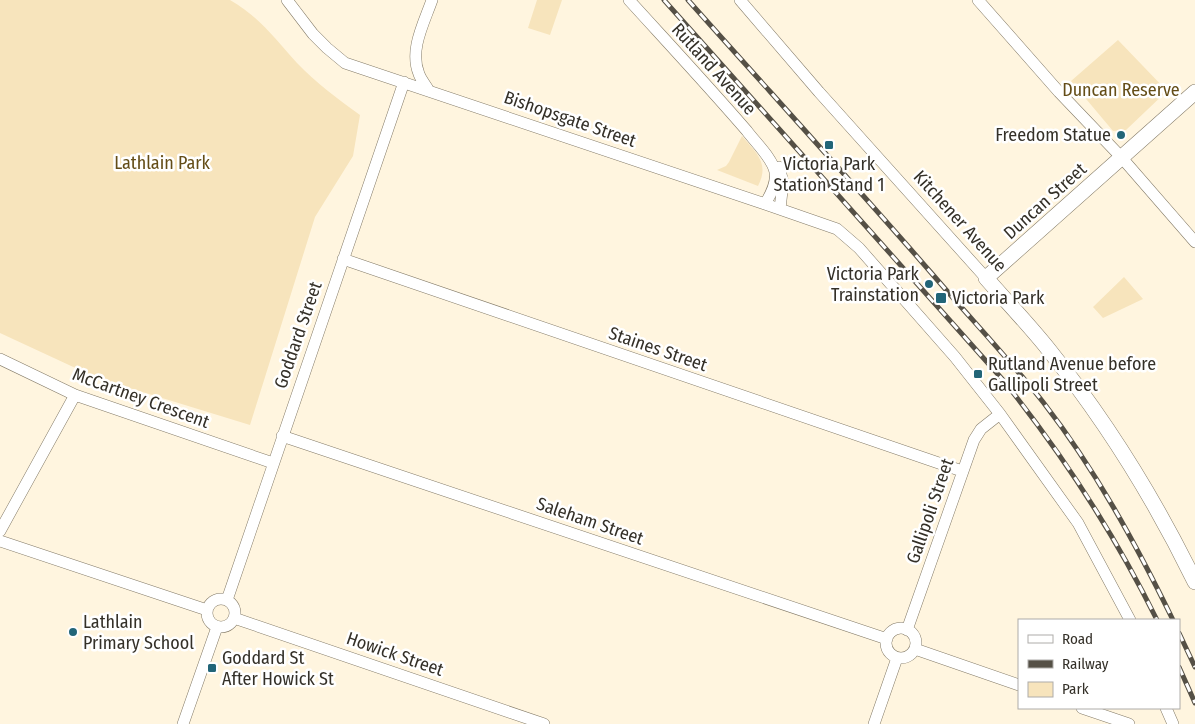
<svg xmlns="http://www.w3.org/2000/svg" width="1195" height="724" font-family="'Fira Sans Condensed',sans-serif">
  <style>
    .green { fill: #f7e4bc }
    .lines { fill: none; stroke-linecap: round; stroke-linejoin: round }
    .street-casing { stroke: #847b68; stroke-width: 12 }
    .secondary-casing { stroke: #847b68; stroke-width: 16 }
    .street { stroke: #fff; stroke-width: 11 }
    .secondary { stroke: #fff; stroke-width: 15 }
    .rail-casing { stroke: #555046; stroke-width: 5 }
    .rail { stroke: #fff; stroke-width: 3; stroke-dasharray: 9; stroke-linecap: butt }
    .poi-dot { fill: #226578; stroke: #fff; stroke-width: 2 }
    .labels { text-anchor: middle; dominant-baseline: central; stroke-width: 5; stroke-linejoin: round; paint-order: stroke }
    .street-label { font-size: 18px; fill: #343028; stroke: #fff }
    .park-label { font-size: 18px; fill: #644d17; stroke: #fff }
    .poi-label { font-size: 18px; fill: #343028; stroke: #fff; text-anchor: start }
  </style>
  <rect width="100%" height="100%" fill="#fff5df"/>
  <path class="green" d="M0,0H230C261,18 274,38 297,63C316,83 338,99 360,115L353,156L315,217L250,425L97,378L0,333Z
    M537,0H562L550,35L528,28Z
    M1118,40L1167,91L1126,130L1113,131L1071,81Z
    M742,136C756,153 770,163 758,186L717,170L726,166L729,162Z
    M1124,277L1143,299L1103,318L1093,307Z"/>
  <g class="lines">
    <defs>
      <path id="street" d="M287,0L313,34L327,48L345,63L765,204L837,229L859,248L955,357L1000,414L1078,523L1130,620
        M629,0C669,44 709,87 747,131C755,142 773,159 775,172C777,183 771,194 765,204
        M740,0L819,92L986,278
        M978,0L1059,92L1122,158L1195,242
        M429,91C426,85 421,80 419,74C409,50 424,23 432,0
        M779,167L783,182L780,209
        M343,259L962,471
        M0,359L75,395L273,463
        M282,436L887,639
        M0,531L75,395
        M0,541L207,610
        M207 613a14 14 0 1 1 28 0a14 14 0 1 1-28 0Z
        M227,600L404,82
        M234,618L544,724
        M886 643a15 15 0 1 1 30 0a15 15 0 1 1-30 0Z
        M907,630L974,440L981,429L1000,414
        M915,649L1019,685
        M1082,708L1129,724
        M1166,708L1173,724
        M183,724L217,627
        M874,724L897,658"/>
      <path id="secondary" d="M1195,92L986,278C1007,302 1029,325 1049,350C1106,421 1155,500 1195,582"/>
    </defs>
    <use href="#street" class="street-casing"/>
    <use href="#secondary" class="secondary-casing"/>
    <use href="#street" class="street"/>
    <use href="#secondary" class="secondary"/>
    <defs>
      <path id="rail" d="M664,0L1003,380C1064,456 1114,533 1157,620
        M688,0C770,92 853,183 934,276C970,318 1009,359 1043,402C1095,469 1136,544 1173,620
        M1179,633L1195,667
        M1179,667L1195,703"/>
    </defs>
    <use href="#rail" class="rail-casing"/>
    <use href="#rail" class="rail"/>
  </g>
  <g class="poi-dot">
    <circle cx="1121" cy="135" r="5"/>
    <rect x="824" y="140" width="10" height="10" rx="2.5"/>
    <circle cx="929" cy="284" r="5"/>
    <rect x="935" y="292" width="12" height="12" rx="2.5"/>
    <rect x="973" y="369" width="10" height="10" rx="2.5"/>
    <circle cx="73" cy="632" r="5"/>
    <rect x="207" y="663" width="10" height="10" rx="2.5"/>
  </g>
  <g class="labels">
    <g class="street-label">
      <text transform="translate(714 69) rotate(48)">Rutland Avenue</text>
      <text transform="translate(570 119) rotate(19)">Bishopsgate Street</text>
      <text transform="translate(1045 201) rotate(-42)">Duncan Street</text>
      <text transform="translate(960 221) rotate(48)">Kitchener Avenue</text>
      <text transform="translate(298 335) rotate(-71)">Goddard Street</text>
      <text transform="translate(658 349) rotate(19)">Staines Street</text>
      <text transform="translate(141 398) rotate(20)">McCartney Crescent</text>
      <text transform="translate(930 511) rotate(-71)">Gallipoli Street</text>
      <text transform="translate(590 521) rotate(19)">Saleham Street</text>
      <text transform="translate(395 654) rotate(19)">Howick Street</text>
    </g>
    <g class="park-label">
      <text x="1121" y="90">Duncan Reserve</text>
      <text x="162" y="163">Lathlain Park</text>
    </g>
    <g class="poi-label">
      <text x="1111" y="135" text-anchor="end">Freedom Statue</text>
      <text x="829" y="164" text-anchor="middle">Victoria Park<tspan x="829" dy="21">Station Stand 1</tspan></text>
      <text x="919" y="274" text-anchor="end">Victoria Park<tspan x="919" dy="21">Trainstation</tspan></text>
      <text x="952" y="298">Victoria Park</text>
      <text x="988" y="364">Rutland Avenue before<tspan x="988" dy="21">Gallipoli Street</tspan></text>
      <text x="83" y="622">Lathlain<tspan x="83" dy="21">Primary School</tspan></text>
      <text x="222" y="658">Goddard St<tspan x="222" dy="21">After Howick St</tspan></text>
    </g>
  </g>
  <rect x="1018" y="619" width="162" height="90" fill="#ffffff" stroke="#aeaca9"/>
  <rect x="1028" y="635" width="25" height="8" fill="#ffffff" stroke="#aeaca9"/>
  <text x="1062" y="644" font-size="15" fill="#343028">Road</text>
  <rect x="1028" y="660" width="25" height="8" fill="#555046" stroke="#aeaca9"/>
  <text x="1062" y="669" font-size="15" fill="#343028">Railway</text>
  <rect x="1028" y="682" width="25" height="15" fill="#f7e4bc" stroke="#aeaca9"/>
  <text x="1062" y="694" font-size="15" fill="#343028">Park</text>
</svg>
